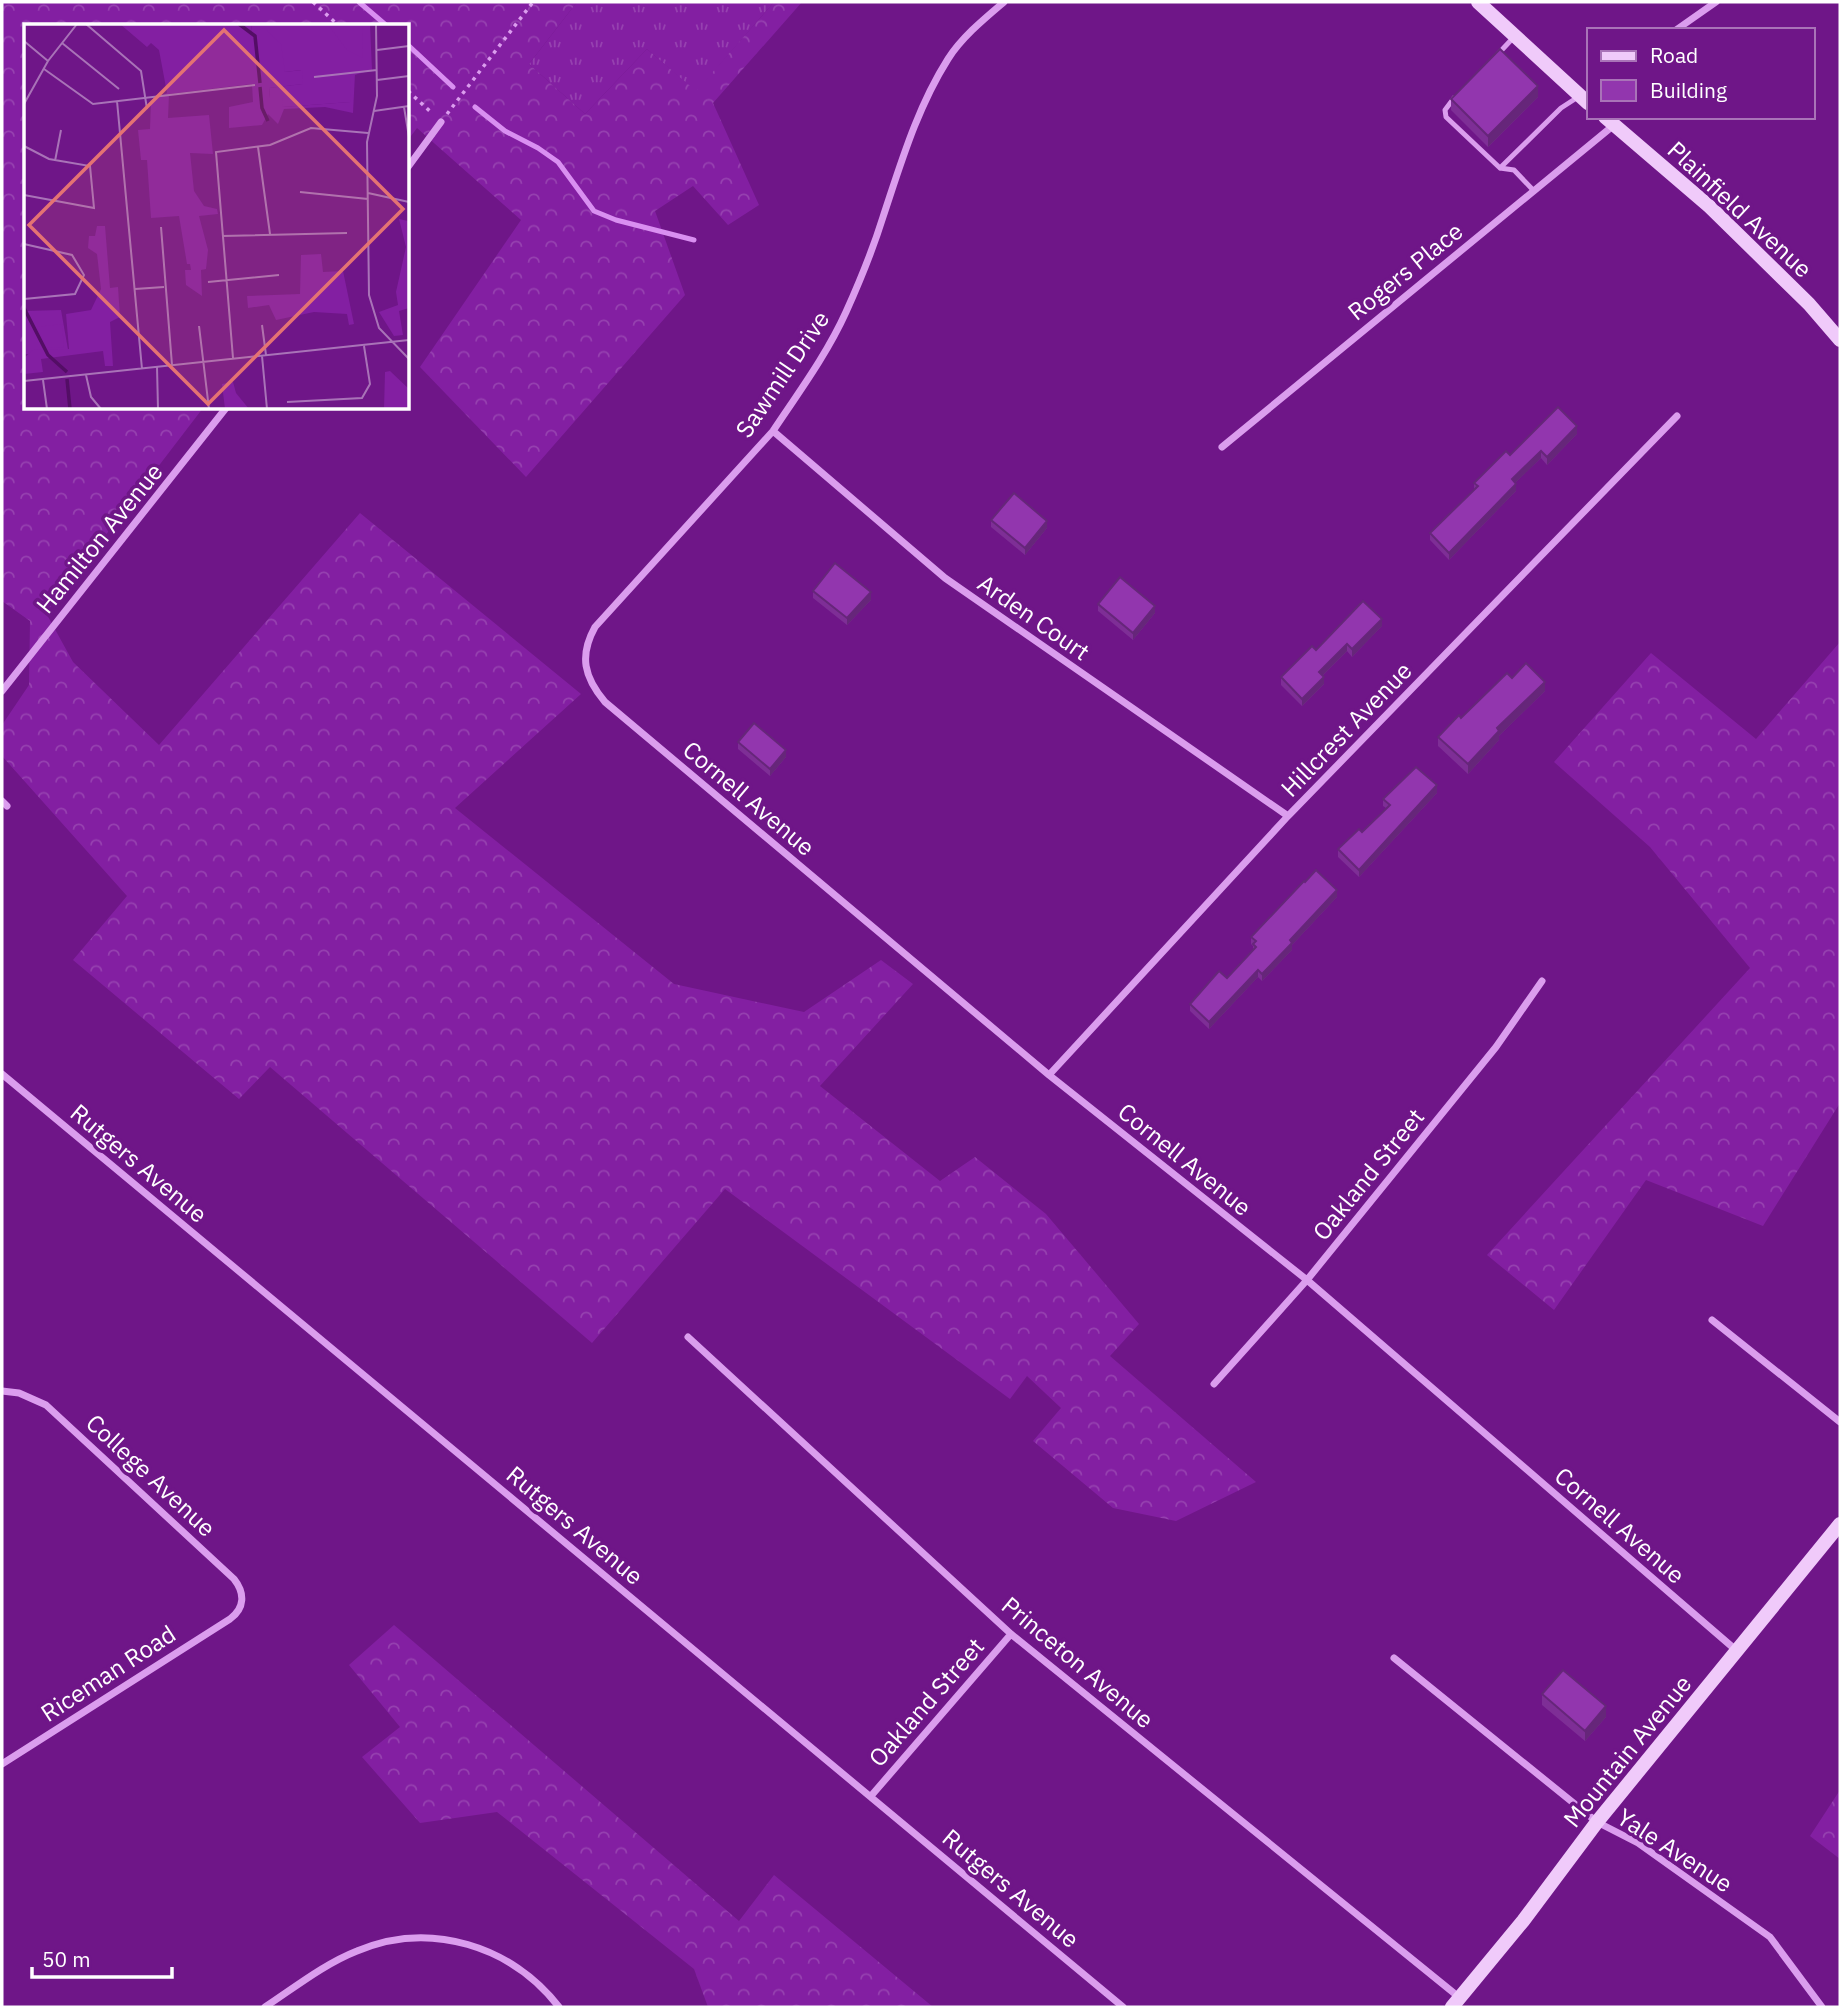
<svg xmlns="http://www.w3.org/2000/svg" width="1842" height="2009" font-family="'IBM Plex Sans',sans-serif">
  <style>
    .grass { fill: url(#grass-tufts) }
    .forest { fill: url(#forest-crowns) }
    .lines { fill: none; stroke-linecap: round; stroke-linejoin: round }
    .stream { stroke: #d98ff1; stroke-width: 5 }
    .path { stroke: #db9dee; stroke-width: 3.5; stroke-dasharray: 3.5 5; stroke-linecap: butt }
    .lane { stroke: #db9dee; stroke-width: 5 }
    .street { stroke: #db9dee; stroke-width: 7 }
    .secondary { stroke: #f0cafa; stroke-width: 14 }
    .wall { fill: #7e2e96 }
    .shaded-wall { fill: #66267a }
    .building { fill: #9236ae; stroke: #66267a; stroke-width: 2 }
    .labels { text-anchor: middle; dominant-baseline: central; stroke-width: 7; stroke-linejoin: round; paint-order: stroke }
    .street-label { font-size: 24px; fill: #fff; stroke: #6f1688 }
    .inset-river { fill: none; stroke: #530e65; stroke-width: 3.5 }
    .inset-road { fill: none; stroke: #a973b8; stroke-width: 2 }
    .view { fill: #e47373; fill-opacity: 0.15; stroke: #e47373; stroke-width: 3.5 }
    .inset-edge { fill: none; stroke: #fff; stroke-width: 3.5 }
  </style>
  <defs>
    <pattern id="grass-tufts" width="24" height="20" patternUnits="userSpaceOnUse" patternTransform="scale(1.75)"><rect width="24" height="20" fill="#831fa2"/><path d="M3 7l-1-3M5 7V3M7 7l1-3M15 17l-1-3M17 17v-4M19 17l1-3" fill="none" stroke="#9641b0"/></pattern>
    <pattern id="forest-crowns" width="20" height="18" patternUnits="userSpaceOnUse" patternTransform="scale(1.75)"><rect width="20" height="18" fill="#831fa2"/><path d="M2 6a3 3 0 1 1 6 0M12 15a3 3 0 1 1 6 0" fill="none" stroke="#9641b0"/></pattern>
  </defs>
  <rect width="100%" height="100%" fill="#6f1688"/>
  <path class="grass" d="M577,2H774L696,92L647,49L585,114L529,64Z"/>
  <path class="forest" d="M2,2H577L529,64L585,114L647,49L696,91L774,2H802L713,103L759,205L728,225L693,186L655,211L685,295L526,477L420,367L521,220L417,128L408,140V26H26V408H203L46,613L73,662L159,745L360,513L581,694L455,808L674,984L804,1012L881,960L913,984L820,1086L940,1181L975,1157L1046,1214L1139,1324L1110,1356L1256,1482L1176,1521L1113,1508L1033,1441L1061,1408L1027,1376L1010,1399L725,1189L592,1343L270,1067L239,1099L73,960L127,896L2,756V725L29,685L30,621L2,601Z
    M1840,642V1103L1763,1226L1646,1180L1554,1310L1487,1255L1750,968L1650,847L1554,762L1651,653L1756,739Z
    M394,1625L739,1921L774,1875L933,2007H708L694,1969L497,1812L420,1823L362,1757L400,1727L349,1665Z
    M1840,1790V1859L1810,1836Z"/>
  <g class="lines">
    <path class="stream" d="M359,2L387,26
      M408,45L453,87
      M475,107L505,131L538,148L558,162L594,211L616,220L694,240"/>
    <path class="path" d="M313,2L339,26
      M408,91L433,114
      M447,114L533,2"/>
    <path class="lane" d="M1498,54L1513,38
      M1454,98L1445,110L1446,117L1500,168L1514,170L1534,191
      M1500,168L1561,108L1578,97"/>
    <path class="street" d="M1004,2C984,19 962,37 948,59C917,108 901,163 883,217C873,249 860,281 846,312C827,354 799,392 773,431L595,627C579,656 584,677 605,702L1049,1075L1307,1280L1737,1651
      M1676,30L1716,2
      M408,167L441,122
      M773,431L945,578L1288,816
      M1222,447L1614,125
      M2,691L226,408
      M2,801L7,806
      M2,1074L1123,2007
      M1049,1075L1288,816L1677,416
      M1712,1320L1840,1422
      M688,1337L1011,1634L1460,1998
      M1214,1384L1307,1280L1496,1047L1542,981
      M2,1391L19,1393L46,1405L234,1579C245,1593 245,1608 230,1619L2,1764
      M1394,1658L1597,1822L1638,1843L1770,1937L1822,2007
      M871,1796L1011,1634
      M265,2007C294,1988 324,1964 357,1951C430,1920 512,1946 559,2007"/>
    <path class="secondary" d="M1478,2L1588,103
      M1605,117L1710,207L1809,304L1840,340
      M1452,2007L1523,1921L1597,1822L1840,1524"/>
  </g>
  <path class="wall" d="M1538,97L1488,147L1451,110V99Z
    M1577,434L1547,465L1541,458L1515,483L1516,491L1449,560L1430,540V533L1474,490V483L1510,455Z
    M991,520L1047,528L1025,555L991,527Z
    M813,591L871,600L847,625L813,598Z
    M1098,604L1155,613L1133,640L1098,611Z
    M1382,626L1352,657L1347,651L1322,676L1324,684L1302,706L1281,685V677L1316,650Z
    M1512,678L1545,691L1499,736V740L1468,774L1438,746V737Z
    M738,742L786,757L770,776L738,749Z
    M1437,793L1359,877L1338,857V849L1362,832L1386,808L1383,806V799Z
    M1305,882L1337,897L1292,945V950L1262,981L1258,977L1209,1029L1190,1011V1004L1227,978L1253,951V946L1251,944V937Z
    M1542,1694L1606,1717L1585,1741L1542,1705Z"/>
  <path class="shaded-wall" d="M1538,86V97L1488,147V136Z
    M1577,426V434L1547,465V457Z
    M1541,451V458L1512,486V479Z
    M1516,484V491L1449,560V553Z
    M1047,521V528L1025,555V548Z
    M871,592V600L847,625V618Z
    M1155,606V613L1133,640V633Z
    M1382,619V626L1352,657V649Z
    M1347,644V651L1319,679V672Z
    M1324,677V684L1302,706V699Z
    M1545,682V691L1499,736V740L1468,774V764L1497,728Z
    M786,750V757L770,776V769Z
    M1437,785V793L1359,877V870Z
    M1337,890V897L1292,945V950L1262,981V974L1290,940Z
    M1258,970V977L1209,1029V1022Z
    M1606,1706V1717L1585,1741V1731Z"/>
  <path class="building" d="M1500,49L1538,86L1488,136L1451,99Z
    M1558,407L1577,426L1547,457L1541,451L1512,479L1516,484L1449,553L1430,533L1478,486L1474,483L1506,451L1510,455Z
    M1014,493L1047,521L1025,548L991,520Z
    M835,563L871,592L847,618L813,591Z
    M1120,577L1155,606L1133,633L1098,604Z
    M1363,601L1382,619L1352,649L1347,644L1319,672L1324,677L1302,699L1281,677L1312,646L1316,650Z
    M1526,663L1545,682L1497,728L1499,731L1468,764L1438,737L1459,715L1461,718L1507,673L1512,678Z
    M754,723L786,750L770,769L738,742Z
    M1416,767L1437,785L1359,870L1338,849L1359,829L1362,832L1390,805L1383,799Z
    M1316,870L1337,890L1290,940L1292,943L1262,974L1258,970L1209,1022L1190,1004L1219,971L1227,978L1256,947L1253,944L1256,941L1251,937L1304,881L1305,882Z
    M1563,1670L1606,1706L1585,1731L1542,1694Z"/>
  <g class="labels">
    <g class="street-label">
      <text transform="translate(1740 209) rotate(43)">Plainfield Avenue</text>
      <text transform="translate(1405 271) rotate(-39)">Rogers Place</text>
      <text transform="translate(782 374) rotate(-56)">Sawmill Drive</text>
      <text transform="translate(99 538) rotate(-51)">Hamilton Avenue</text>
      <text transform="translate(1034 617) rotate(35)">Arden Court</text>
      <text transform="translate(1346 729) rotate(-46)">Hillcrest Avenue</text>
      <text transform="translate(749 798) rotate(40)">Cornell Avenue</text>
      <text transform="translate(1185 1159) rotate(39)">Cornell Avenue</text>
      <text transform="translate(139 1163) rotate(40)">Rutgers Avenue</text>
      <text transform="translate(1368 1174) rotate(-51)">Oakland Street</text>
      <text transform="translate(151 1475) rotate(43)">College Avenue</text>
      <text transform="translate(575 1525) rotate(40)">Rutgers Avenue</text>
      <text transform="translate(1620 1525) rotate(41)">Cornell Avenue</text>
      <text transform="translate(1078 1662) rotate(40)">Princeton Avenue</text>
      <text transform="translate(108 1673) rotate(-33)">Riceman Road</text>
      <text transform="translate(926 1702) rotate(-49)">Oakland Street</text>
      <text transform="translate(1627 1751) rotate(-51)">Mountain Avenue</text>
      <text transform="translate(1675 1850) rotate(33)">Yale Avenue</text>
      <text transform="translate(1011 1888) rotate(40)">Rutgers Avenue</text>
    </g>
  </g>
  <g transform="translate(24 24)">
    <rect width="385" height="385" fill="#6f1688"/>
    <path d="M227,0H346L348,46L327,52V78L259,83L246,74L245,64L278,60L277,46L261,48L228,8ZM37,286L45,331L0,330V287Z" fill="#831fa2"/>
    <path d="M96,0H227L228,8L240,4L257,20L261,48L278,46L279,60L245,64L246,74H258L259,83L326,78L327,51L331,50L329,89L301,83L260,85L254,100L244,90L238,101L205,104V83L229,78L228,60L145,70L144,94L185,91L189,130L166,129L170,167L180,182L193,185L194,190L175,192L184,226L182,245L177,246L178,272L162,261L161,246H167L166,240H163L155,192L127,194L123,136H117L114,106L126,105L127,77L143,69L135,26L127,19L123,23ZM375,195L384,197L385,284L375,287L379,311L370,312L355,288L374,281L372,268L382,223ZM73,202H81L86,264L94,263L96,293L86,298L89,342H81L79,327L17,335L19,348L0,350V334L9,326L45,325L42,290L67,286L77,265L73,230L64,224L65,212H71ZM297,230L299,248L319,247L330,300L325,301L323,290L290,288L252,296L245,281L224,284L223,272L276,270L277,231ZM366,347L385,365V385H360L361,348ZM209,358L212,369L225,385H201L198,360Z" fill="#831fa2"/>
    <path d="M338,1L339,34L323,26L305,2ZM38,300L40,324L22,323L13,303Z" fill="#831fa2"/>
    <path class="inset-river" d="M215,0L231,12L236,59M236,63L238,84L244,97M0,284L24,331L43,348M43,355L46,385"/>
    <path class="inset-road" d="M62,0L117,47L123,85M352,0L353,72L343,118L345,271L355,304L385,335M0,17L24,37M38,19L95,65M353,26L385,22M20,45L69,80L231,61M290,53L353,46M353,56L385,52M93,77L118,345M0,80L24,37L53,0M380,83L385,113M350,87L385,82M0,122L25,135L66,142L70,184L0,171M234,123L246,210M31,137L37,106M276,168L344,175M344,169L385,178M137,203L148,341M198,212L323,209M0,220L48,231L60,251L51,270L0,275M184,258L255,251M111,265L140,263M238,301L242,331M175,302L185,385M238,332L243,385M209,334L192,128L246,121L287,104L344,109M133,343L134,385M62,351L67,373L77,385M19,356L23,385M0,357L385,316M263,378L338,374L346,360L340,322"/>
    <path class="view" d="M200,6L379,185L184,380L5,201Z"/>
    <rect width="385" height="385" class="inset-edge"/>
  </g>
  <rect width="1842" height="2009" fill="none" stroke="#ffffff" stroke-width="7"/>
  <rect x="1587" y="28" width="228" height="91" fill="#6f1688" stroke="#a973b8" stroke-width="2"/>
  <rect x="1601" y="51" width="35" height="10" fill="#f0cafa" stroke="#a973b8" stroke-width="2"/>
  <text x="1650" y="63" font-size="21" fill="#ffffff">Road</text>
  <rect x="1601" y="80" width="35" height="21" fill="#9236ae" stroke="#a973b8" stroke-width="2"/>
  <text x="1650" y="98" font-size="21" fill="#ffffff">Building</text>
  <path d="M32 1967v10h140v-10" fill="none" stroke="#ffffff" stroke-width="3.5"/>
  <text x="42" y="1967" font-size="21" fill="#ffffff" stroke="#6f1688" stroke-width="5" paint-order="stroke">50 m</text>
</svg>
